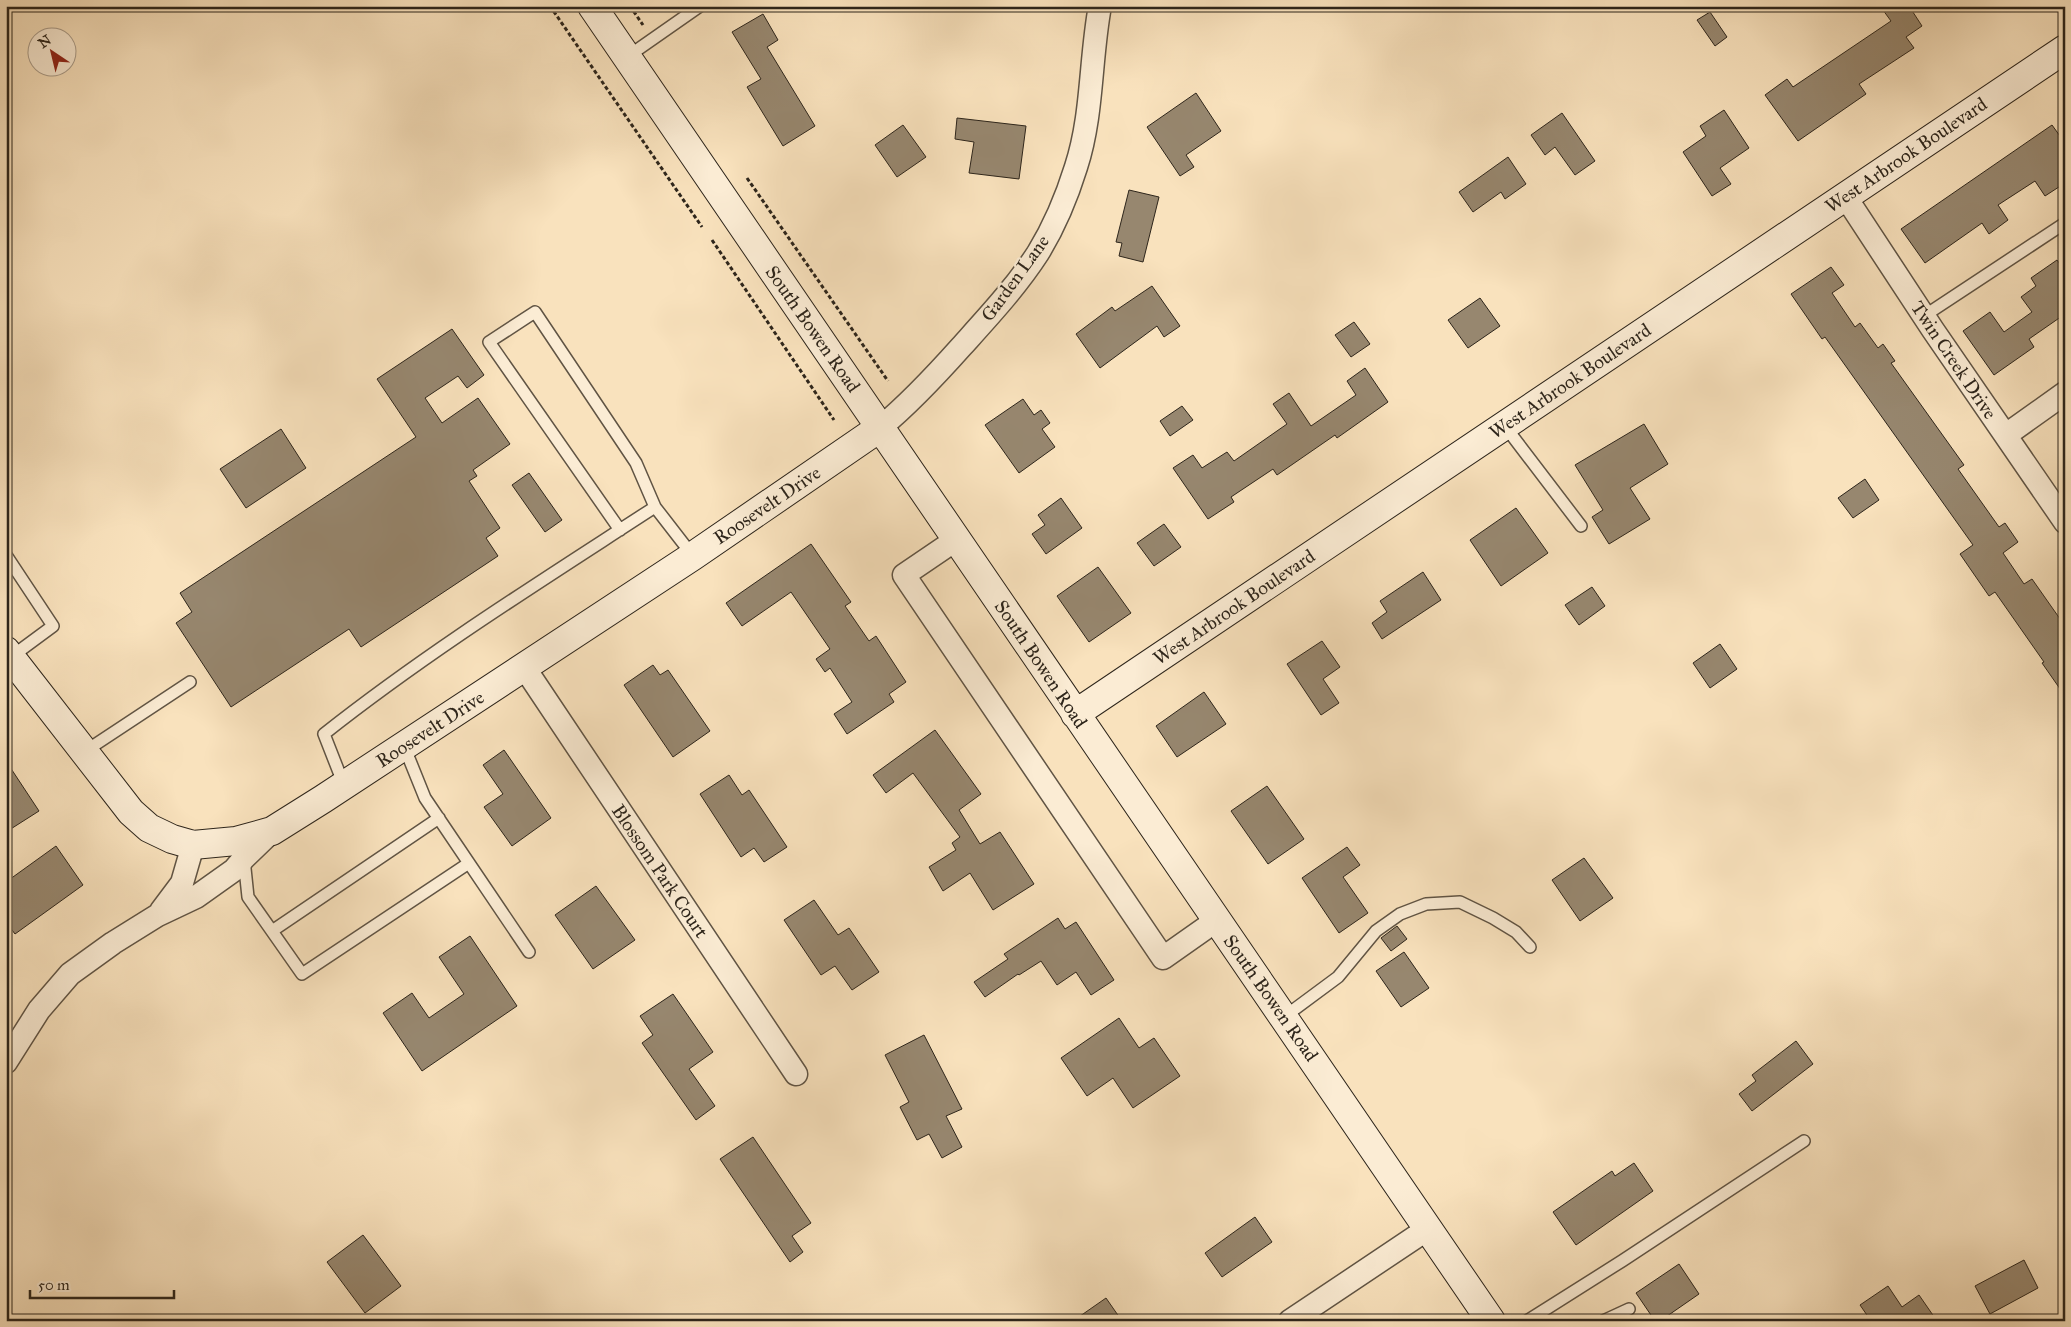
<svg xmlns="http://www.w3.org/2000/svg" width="2071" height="1327" font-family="'IM FELL Great Primer',serif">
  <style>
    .building { fill: #97876f; stroke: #2d251b }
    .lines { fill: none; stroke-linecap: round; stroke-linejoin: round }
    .lane-casing { stroke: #605444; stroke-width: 14 }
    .street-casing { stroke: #605444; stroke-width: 25 }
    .secondary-casing { stroke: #2d251b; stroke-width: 30 }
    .path { stroke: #2d251b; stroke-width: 3; stroke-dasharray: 4 2.5; stroke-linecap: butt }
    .lane { stroke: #fbecd4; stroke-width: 11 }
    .street { stroke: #fbecd4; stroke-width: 22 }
    .secondary { stroke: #fbecd4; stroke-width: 28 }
    .labels { text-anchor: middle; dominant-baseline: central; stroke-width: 4.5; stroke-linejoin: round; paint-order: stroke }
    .street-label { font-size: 19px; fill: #2d251b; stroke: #fbecd4 }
  </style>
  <rect width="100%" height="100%" fill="#f9e2bd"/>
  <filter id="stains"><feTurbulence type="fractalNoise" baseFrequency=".004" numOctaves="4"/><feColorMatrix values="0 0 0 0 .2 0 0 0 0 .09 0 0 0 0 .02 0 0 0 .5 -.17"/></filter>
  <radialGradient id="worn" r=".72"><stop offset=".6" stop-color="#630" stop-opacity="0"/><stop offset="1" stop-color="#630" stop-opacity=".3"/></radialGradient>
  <path class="building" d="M1880,6H1909L1922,26L1906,37L1914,48L1859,84L1866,94L1798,141L1765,95L1787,79L1793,87L1891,21Z
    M1710,12L1727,37L1715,46L1697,20Z
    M763,14L778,40L767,47L815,126L783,146L747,87L761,79L732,32Z
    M1196,93L1221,131L1186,155L1194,167L1180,176L1147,127Z
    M1724,110L1749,148L1720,168L1731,184L1712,196L1683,152L1706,136L1700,126Z
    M1562,113L1595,161L1575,175L1555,147L1545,155L1531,135Z
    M957,118L1026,126L1019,179L969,173L974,142L955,139Z
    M903,125L926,157L897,177L875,145Z
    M2052,125L2065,143V183L2045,196L2035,181L1998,205L2008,220L1989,234L1982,223L1925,263L1901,229Z
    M1508,157L1526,184L1505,199L1501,192L1473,212L1459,192Z
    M1129,190L1159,197L1143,262L1119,256L1122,243L1116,242Z
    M2057,260L2065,271V314L2029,339L2034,347L1994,375L1963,331L1990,312L2004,332L2032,312L2021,297L2036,286L2031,278Z
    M1831,267L1844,285L1832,293L1855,327L1860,323L1878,348L1883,344L1895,361L1891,363L1964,465L1958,469L1999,527L2005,523L2018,542L2003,553L2024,584L2032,579L2065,626V696L2042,663L2044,662L1995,592L1989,596L1960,554L1973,545L1825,337L1822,339L1791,294Z
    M1152,286L1180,326L1164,337L1157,326L1100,368L1076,334L1112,307L1115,311Z
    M1480,298L1500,326L1468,348L1448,320Z
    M1354,322L1370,344L1351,357L1335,335Z
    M452,329L484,375L467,388L458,376L425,398L442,423L478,398L510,444L473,470L477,476L469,481L500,528L486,538L498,556L361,647L349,629L231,707L176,623L192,612L180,593L416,437L377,379Z
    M1365,368L1388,402L1337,438L1335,435L1277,475L1273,469L1231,497L1234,502L1208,519L1173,468L1193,455L1202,468L1227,452L1234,461L1287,424L1273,404L1289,393L1311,426L1356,395L1347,381Z
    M1023,399L1034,415L1041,410L1050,423L1042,429L1055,447L1019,473L985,425Z
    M1182,406L1193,420L1170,436L1160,421Z
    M1644,424L1668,464L1630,488L1650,519L1609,544L1592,517L1603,510L1575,465Z
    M281,429L306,468L246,508L220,469Z
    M529,473L562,520L545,532L512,485Z
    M1865,479L1879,500L1853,518L1838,498Z
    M1061,498L1082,528L1046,554L1032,534L1045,525L1038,515Z
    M1516,508L1548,553L1501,586L1470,540Z
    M1164,524L1181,547L1154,566L1137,543Z
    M811,544L851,602L845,606L869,641L876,636L906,682L889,694L894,702L847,734L834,714L852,702L830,668L825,672L816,659L830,649L791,592L742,626L726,603Z
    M1098,567L1131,613L1089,642L1057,596Z
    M1423,572L1441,600L1382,639L1372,623L1387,612L1380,601Z
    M1592,587L1605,606L1579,625L1565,605Z
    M1322,641L1340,667L1323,679L1339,703L1321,715L1287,664Z
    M1720,644L1737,669L1710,688L1693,663Z
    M653,665L660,675L668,670L710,731L673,757L624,685Z
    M1204,692L1226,724L1177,757L1156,726Z
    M935,730L981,794L959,810L980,844L1000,832L1034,884L993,910L970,873L943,891L929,867L956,850L952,843L960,837L913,773L886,793L873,775Z
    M504,750L551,818L512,846L484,807L503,794L483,765Z
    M6,761L39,811L6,832Z
    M729,775L742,795L749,790L787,847L764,862L754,848L741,857L700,794Z
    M1267,786L1304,839L1268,864L1231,811Z
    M56,846L83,885L15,934L6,922V882Z
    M1347,847L1360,865L1343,877L1368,913L1339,933L1302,878Z
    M1584,858L1613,898L1580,921L1552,880Z
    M596,886L635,940L593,969L555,915Z
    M814,900L838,935L849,928L879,972L852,990L835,966L821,975L784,920Z
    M1058,918L1065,929L1076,922L1114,980L1091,995L1076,972L1057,985L1041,961L1019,975L1018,974L985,997L974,982L1008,959L1004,954Z
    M1397,926L1407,939L1391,951L1381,938Z
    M470,936L517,1006L422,1071L383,1013L412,993L429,1018L464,994L439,957Z
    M1404,952L1429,988L1401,1007L1376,971Z
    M673,994L713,1052L689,1069L715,1106L696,1120L642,1043L653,1035L640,1016Z
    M1119,1018L1139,1048L1154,1038L1180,1076L1133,1108L1113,1078L1087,1096L1061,1058Z
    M924,1035L962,1109L946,1116L962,1147L942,1158L929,1134L917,1140L900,1107L909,1102L885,1055Z
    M1796,1041L1813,1064L1752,1111L1739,1094L1756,1081L1752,1075Z
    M753,1137L811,1223L792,1236L803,1252L790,1262L720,1159Z
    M1634,1163L1653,1191L1576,1245L1553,1212L1612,1171L1615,1176Z
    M1255,1217L1272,1242L1222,1277L1205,1253Z
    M363,1235L401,1286L365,1313L327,1262Z
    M2024,1260L2038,1288L1990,1314L1975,1286Z
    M1679,1264L1699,1294L1660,1321H1655L1636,1293Z
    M1888,1286L1902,1307L1919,1295L1937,1321H1871L1860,1305Z
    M1106,1298L1122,1321H1073Z"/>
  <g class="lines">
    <defs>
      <path id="lane" d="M627,57L700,6
        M1924,316L2065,223
        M1504,425L1581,526
        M620,530L489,342L535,312L636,463L655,507
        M6,555L53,626L11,657
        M404,746L425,798L529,952
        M84,752L190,682
        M344,785L324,734C429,651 543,580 655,507L693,556
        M244,859L248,897L302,974L469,863
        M272,931L439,818
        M1284,1017L1338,977L1376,931L1400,914L1426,904L1460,902L1493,918L1516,932L1530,947
        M1527,1321L1622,1261L1804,1141
        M1603,1321L1629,1309"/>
      <path id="street" d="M1845,196L1933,330L2065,522
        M881,427C910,403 936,375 961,347C988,317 1016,287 1038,253C1054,227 1067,196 1076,167C1093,115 1090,59 1100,6
        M2006,435L2065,393
        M957,539L904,575L1163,958L1217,920
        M524,667L796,1074
        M161,911L182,883L193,845
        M6,1062L39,1010L70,974L113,943L158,915L196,897L234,870L244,858L272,831
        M1290,1321L1429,1228"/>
      <path id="secondary" d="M592,6L1491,1321
        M6,651L131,812L149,828L172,839L193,845L236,841L272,831L323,799L693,556L881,427
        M1075,714L2065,49"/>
    </defs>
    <use href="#lane" class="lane-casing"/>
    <use href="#street" class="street-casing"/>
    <use href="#secondary" class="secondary-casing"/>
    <path class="path" d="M550,6L702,227
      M630,6L643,25
      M747,178L888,381
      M712,240L834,420"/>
    <use href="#lane" class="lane"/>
    <use href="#street" class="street"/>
    <use href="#secondary" class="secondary"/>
  </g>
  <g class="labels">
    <g class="street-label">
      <text transform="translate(1906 155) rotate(-34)">West Arbrook Boulevard</text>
      <text transform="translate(1015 278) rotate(-54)">Garden Lane</text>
      <text transform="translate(813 329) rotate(55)">South Bowen Road</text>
      <text transform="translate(1954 360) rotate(56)">Twin Creek Drive</text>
      <text transform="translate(1570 381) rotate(-34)">West Arbrook Boulevard</text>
      <text transform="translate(767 505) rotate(-34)">Roosevelt Drive</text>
      <text transform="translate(1234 607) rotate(-34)">West Arbrook Boulevard</text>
      <text transform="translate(1041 664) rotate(56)">South Bowen Road</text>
      <text transform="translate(430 729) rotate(-33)">Roosevelt Drive</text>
      <text transform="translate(660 871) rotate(56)">Blossom Park Court</text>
      <text transform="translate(1271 998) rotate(55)">South Bowen Road</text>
    </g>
  </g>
  <rect width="2071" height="1327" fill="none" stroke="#f9e2bd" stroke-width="25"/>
  <rect x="8" y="8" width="2056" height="1312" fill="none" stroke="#2d251b" stroke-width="2.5"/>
  <rect x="12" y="12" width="2046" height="1302" fill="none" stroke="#2d251b"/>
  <g transform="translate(52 52) rotate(325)"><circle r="24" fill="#fbecd4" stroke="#a99c8a"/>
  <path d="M0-4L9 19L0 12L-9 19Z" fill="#8f2418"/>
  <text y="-8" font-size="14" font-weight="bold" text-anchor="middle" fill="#2d251b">N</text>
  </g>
  <path d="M30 1290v8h144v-8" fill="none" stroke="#2d251b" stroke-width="2.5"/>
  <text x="38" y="1290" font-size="15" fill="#2d251b" stroke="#fbecd4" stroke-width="4" paint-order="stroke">50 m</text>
  <rect width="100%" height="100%" filter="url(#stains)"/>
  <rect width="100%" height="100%" fill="url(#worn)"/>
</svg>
